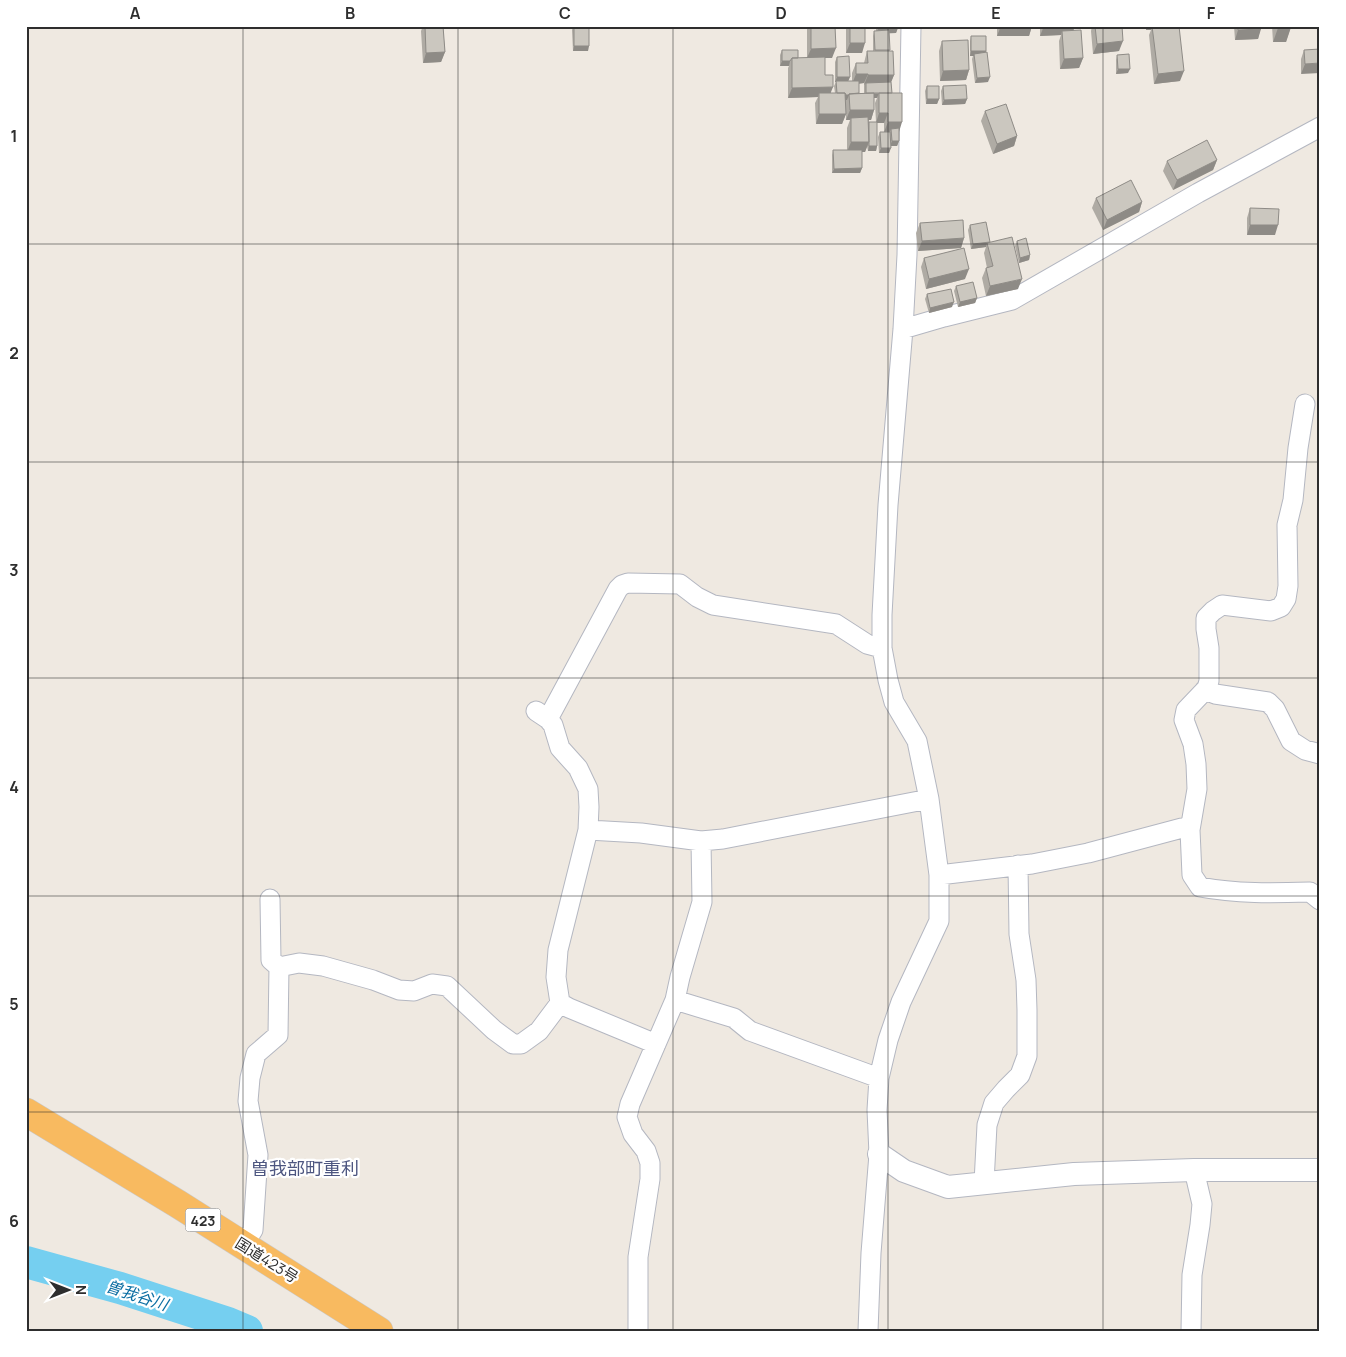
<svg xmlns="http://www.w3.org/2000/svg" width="1346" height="1357" font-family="Manrope,'Noto Sans JP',sans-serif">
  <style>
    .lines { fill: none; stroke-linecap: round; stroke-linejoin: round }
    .river { stroke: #75cff0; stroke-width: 32 }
    .minor-casing { stroke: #b4b7c1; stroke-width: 21 }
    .tertiary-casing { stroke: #b4b7c1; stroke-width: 24 }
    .trunk-casing { stroke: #c9c9c9; stroke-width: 29 }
    .minor { stroke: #fff; stroke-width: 19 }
    .tertiary { stroke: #fff; stroke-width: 22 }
    .trunk { stroke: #f8ba60; stroke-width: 28 }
    .wall { fill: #afaba4; fill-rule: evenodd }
    .shaded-wall { fill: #8e8b86 }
    .building { fill: #cbc7bf; stroke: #8e8b86 }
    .grid { fill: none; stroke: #2e2e2e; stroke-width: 1; stroke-opacity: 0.55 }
    .labels { text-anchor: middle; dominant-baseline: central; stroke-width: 4.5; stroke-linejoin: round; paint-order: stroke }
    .shield { fill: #fff; stroke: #6d6d6d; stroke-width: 1 }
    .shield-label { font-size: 14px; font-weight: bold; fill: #2e2e2e }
    .street-label { font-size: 15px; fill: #2e2e2e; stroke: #fff }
    .water-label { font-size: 16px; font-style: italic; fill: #0d6fa3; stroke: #fff }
    .quarter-label { font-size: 18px; fill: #4d5680; stroke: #fff }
    .neatline { fill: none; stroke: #2e2e2e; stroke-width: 2 }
    .grid-label { font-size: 16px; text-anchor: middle; font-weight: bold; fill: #2e2e2e }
  </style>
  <rect width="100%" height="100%" fill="#efe9e1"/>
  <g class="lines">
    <path class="river" d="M26,1262L120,1288L228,1323L247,1331"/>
    <defs>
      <path id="minor" d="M903,329L944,317L1012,300L1198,193L1320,127
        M1305,404L1298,448L1293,500L1287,525L1288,586L1286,599L1281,607L1271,611L1222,605L1213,611L1206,618V629L1209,648V681L1207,688L1186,710L1184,720L1193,744L1196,764L1197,789L1190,830L1192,875L1200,887C1237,894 1273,893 1310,892L1320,900
        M1205,690L1215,694L1268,702L1275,709L1291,741L1305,750L1320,754
        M536,711L548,719L553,725L560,748L578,768L588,789L589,807L588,830L558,950L556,977L560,1003L569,1008L656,1044
        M548,719L618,589L622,585L628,583L680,584L697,597L713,605L836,624L867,644L882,648
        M588,830L641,833L701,841L723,839L929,799
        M939,875L1032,864L1088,853L1182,828L1190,830
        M279,967L299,963L323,966L373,980L399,990L414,991L432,984L447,986L494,1030L513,1044H521L539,1031L560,1003
        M675,1000L734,1018L750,1031L879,1078
        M984,1183L987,1125L994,1103L1006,1089L1020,1075L1027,1056V1010L1026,980L1019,934L1018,865
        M243,1246L253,1230L258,1155L248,1101L250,1078L256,1054L278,1035L279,967L271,960L270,899
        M638,1331V1257L650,1179V1163L646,1151L633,1134L627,1117L630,1104L675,1000L680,977L702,902L701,841
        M868,1331L871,1253L879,1154L877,1110L879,1078L888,1040L901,1002L939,921V875L929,799L917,741L894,702L888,680L882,648V615L888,505L903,329L907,255L911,26
        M1191,1331L1192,1275L1200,1225L1202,1204L1194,1170"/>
      <path id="tertiary" d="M879,1154L904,1171L948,1187L1074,1174L1194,1170H1320"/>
      <path id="trunk" d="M26,1112L178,1204L379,1331"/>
    </defs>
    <use href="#minor" class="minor-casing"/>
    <use href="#tertiary" class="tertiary-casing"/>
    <use href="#trunk" class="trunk-casing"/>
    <use href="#minor" class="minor"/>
    <use href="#tertiary" class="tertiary"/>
    <use href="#trunk" class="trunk"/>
  </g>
  <path class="wall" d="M423,26H443L445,52L441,62L423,63L421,31Z
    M573,26H589L588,51H573L572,30Z
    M807,26H835L832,58H825V75L831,93H835L834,86L836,82H835V62L837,57L848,81H852V73L856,63H864L867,51H873V36L874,31H876V26H898L896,33H889L890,51L894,75L891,82L892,93L899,132V141L897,146H891L889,153H879L878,137L880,132H884V123H877V146L876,151H868L867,146L865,152H862V168L860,173H832V155L833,150H847V128L850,120H846V114L842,124H816L815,103L818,97L788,98V68L789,66H780V55L782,50L798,58H807ZM864,83V93H859V84ZM874,98H877L875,103L876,122H869V120H871L874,110Z
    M846,26H865L862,53H846Z
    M997,26H1032L1029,36H997Z
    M1040,26H1075L1073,31L1083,58L1079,68L1060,69L1059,41L1061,35L1040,36Z
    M1092,26H1122L1119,51L1093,54L1091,31Z
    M1146,26H1179L1180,81L1154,84L1149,35L1151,30H1146Z
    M1234,26H1261L1258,39L1235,40Z
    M1272,26H1307L1291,27L1286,42H1273Z
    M971,36L986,52L988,82L975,83L972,59L973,56H970V41Z
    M942,41L969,70L966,80L940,81L939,51Z
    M1320,49L1301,74V59L1304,50Z
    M1117,55L1128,73L1116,74V60Z
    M927,86L939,99L937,104H926L925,91Z
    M943,86L967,99L965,104L942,105L941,91Z
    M985,111L1017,136L1014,146L993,154L981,121Z
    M1217,160L1213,170L1173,190L1163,171L1167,161Z
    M1096,198L1142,202L1139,212L1103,230L1092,208Z
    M1250,208L1275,235H1247V218Z
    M920,223L964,238L961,248L918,251L916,233Z
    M970,225L990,242L1018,289L986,296L982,278L986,268H987L984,253L986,247L971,249L968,230Z
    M1017,241L1030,255L1029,260L1019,263L1015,246Z
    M924,258L965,279L926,289L921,267Z
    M956,286L977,298L975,303L958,307L954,291Z
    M927,294L952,307L929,313L925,299Z"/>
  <path class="shaded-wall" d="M1001,26H1032L1029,36H997Z
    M1044,26H1075L1072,34L1062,31L1061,35L1040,36Z
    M1147,26H1152L1151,30H1146Z
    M1291,27L1286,42H1273L1278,28Z
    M898,28L896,33L876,34L878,29Z
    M1261,29L1258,39L1235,40L1238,30Z
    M1123,41L1119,51L1093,54L1097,44Z
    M850,43H865L862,53H846Z
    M574,46H589L588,51H573Z
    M836,48L832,58H807L811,49Z
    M971,51H986L985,56H970Z
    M445,52L441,62L423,63L426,53Z
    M1083,58L1079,68L1060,69L1064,59Z
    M782,61H790L789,66H780Z
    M1320,63V73L1301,74L1305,64Z
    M1118,69H1130L1128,73L1116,74Z
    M969,70L966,80L940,81L943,71Z
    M1184,71L1180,81L1154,84L1158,74Z
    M856,74H868L864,83L852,84Z
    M868,75H894L890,85L866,83L864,85Z
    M837,77H850L848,82H835Z
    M990,77L988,82L975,83L977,78Z
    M833,87L829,97L819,93L818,97L788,98L792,88Z
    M879,93L877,98H864L866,94L892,93Z
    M837,95H849L847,100H835Z
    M927,99H939L937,104H926Z
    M967,99L965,104L942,105L944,100Z
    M850,110H874L871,120H851V118L850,120H846Z
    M879,113H888L884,123H876Z
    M819,114H846L842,124H816Z
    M888,122H902L899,132L891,129L890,132H884Z
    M1017,136L1014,146L993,154L997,144Z
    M892,141H899L897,146H890Z
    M851,142H869L865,152H847Z
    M869,146H877L876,151H868Z
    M881,148H891L889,153H879Z
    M1217,160L1213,170L1173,190L1177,180Z
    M862,168L860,173H832L834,169Z
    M1142,202L1139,212L1103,230L1107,220Z
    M1250,225H1278L1275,235H1247Z
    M964,238L961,248L918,251L922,241Z
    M990,242L988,247L987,243L986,247L971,249L973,244Z
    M1030,255L1029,260L1019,263L1020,258Z
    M969,269L965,279L926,289L929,279Z
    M1022,279L1018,289L986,296L990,286Z
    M977,298L975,303L958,307L960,302Z
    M954,302L952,307L929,313L930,308Z"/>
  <path class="building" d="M425,26H443L445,52L426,53Z
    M574,26H589V46H574Z
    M811,26H835L836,48L811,49Z
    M850,26H865V43H850Z
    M878,26H898V28L878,29Z
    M1095,26H1122L1123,41L1097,44Z
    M1152,26H1179L1184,71L1158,74Z
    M1238,26H1261V29L1238,30Z
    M1278,26H1291V27L1278,28Z
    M889,30L890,50H875L874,31Z
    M1081,30L1083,58L1064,59L1062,31Z
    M971,36H986V51H971Z
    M968,40L969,70L943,71L942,41Z
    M1320,49V63L1305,64L1304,50Z
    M782,50H798V58H792L790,61H782Z
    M867,51H893L894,75H868V74H856V63H868Z
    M987,52L990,77L977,78L974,54Z
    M1129,54L1130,69H1118L1117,55Z
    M849,56L850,77H837V57Z
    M825,57V75H833V87L792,88V58Z
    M836,81H859V93L849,94V95H846L845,93H837Z
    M891,82L892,93H866V83Z
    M966,85L967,99L944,100L943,86Z
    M927,86H939V99H927Z
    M819,93H845L846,114H819Z
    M874,93V110H850L849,94Z
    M879,93H902V122H888V113H879Z
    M1006,104L1017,136L997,144L985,111Z
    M868,117L869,142H851V118Z
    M869,122H877V146H869Z
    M899,128V141H892L891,129Z
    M880,132H890L891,148H881Z
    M1207,140L1217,160L1177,180L1167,161Z
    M833,150H862V168L834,169Z
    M1131,180L1142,202L1107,220L1096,198Z
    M1250,208L1279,209L1278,225H1250Z
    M963,220L964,238L922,241L920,223Z
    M986,222L990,242L973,244L970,225Z
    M1012,237L1022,279L990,286L986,268L993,266L987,243Z
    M1026,238L1030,255L1020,258L1017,241Z
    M964,248L969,269L929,279L924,258Z
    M973,282L977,298L960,302L956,286Z
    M951,289L954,302L930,308L927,294Z"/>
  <path class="grid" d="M243,26V1331M458,26V1331M673,26V1331M888,26V1331M1103,26V1331M26,244H1320M26,462H1320M26,678H1320M26,896H1320M26,1112H1320"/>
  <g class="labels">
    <rect class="shield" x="185.5" y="1208.5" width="35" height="23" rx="4"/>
    <g class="shield-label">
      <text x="203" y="1220">423</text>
    </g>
    <g class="street-label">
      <text transform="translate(267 1260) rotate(32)">国道423号</text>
    </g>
    <g class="water-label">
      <text transform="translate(137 1295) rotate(18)">曽我谷川</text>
    </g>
    <g class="quarter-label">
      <text x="305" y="1168">曽我部町重利</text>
    </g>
  </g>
  <rect width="1346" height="1357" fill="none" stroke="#ffffff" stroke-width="55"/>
  <g transform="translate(68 1290) rotate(90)" stroke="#ffffff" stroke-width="4" paint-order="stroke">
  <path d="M0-4L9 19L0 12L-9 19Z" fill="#2e2e2e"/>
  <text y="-8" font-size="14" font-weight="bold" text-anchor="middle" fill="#2e2e2e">N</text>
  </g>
  <rect x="28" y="28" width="1290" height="1302" class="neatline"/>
  <g class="grid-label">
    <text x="135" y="19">A</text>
    <text x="350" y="19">B</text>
    <text x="565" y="19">C</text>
    <text x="781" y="19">D</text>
    <text x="996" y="19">E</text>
    <text x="1211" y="19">F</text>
    <text x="14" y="142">1</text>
    <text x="14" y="359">2</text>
    <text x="14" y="576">3</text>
    <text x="14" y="793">4</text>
    <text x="14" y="1010">5</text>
    <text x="14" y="1227">6</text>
  </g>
</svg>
